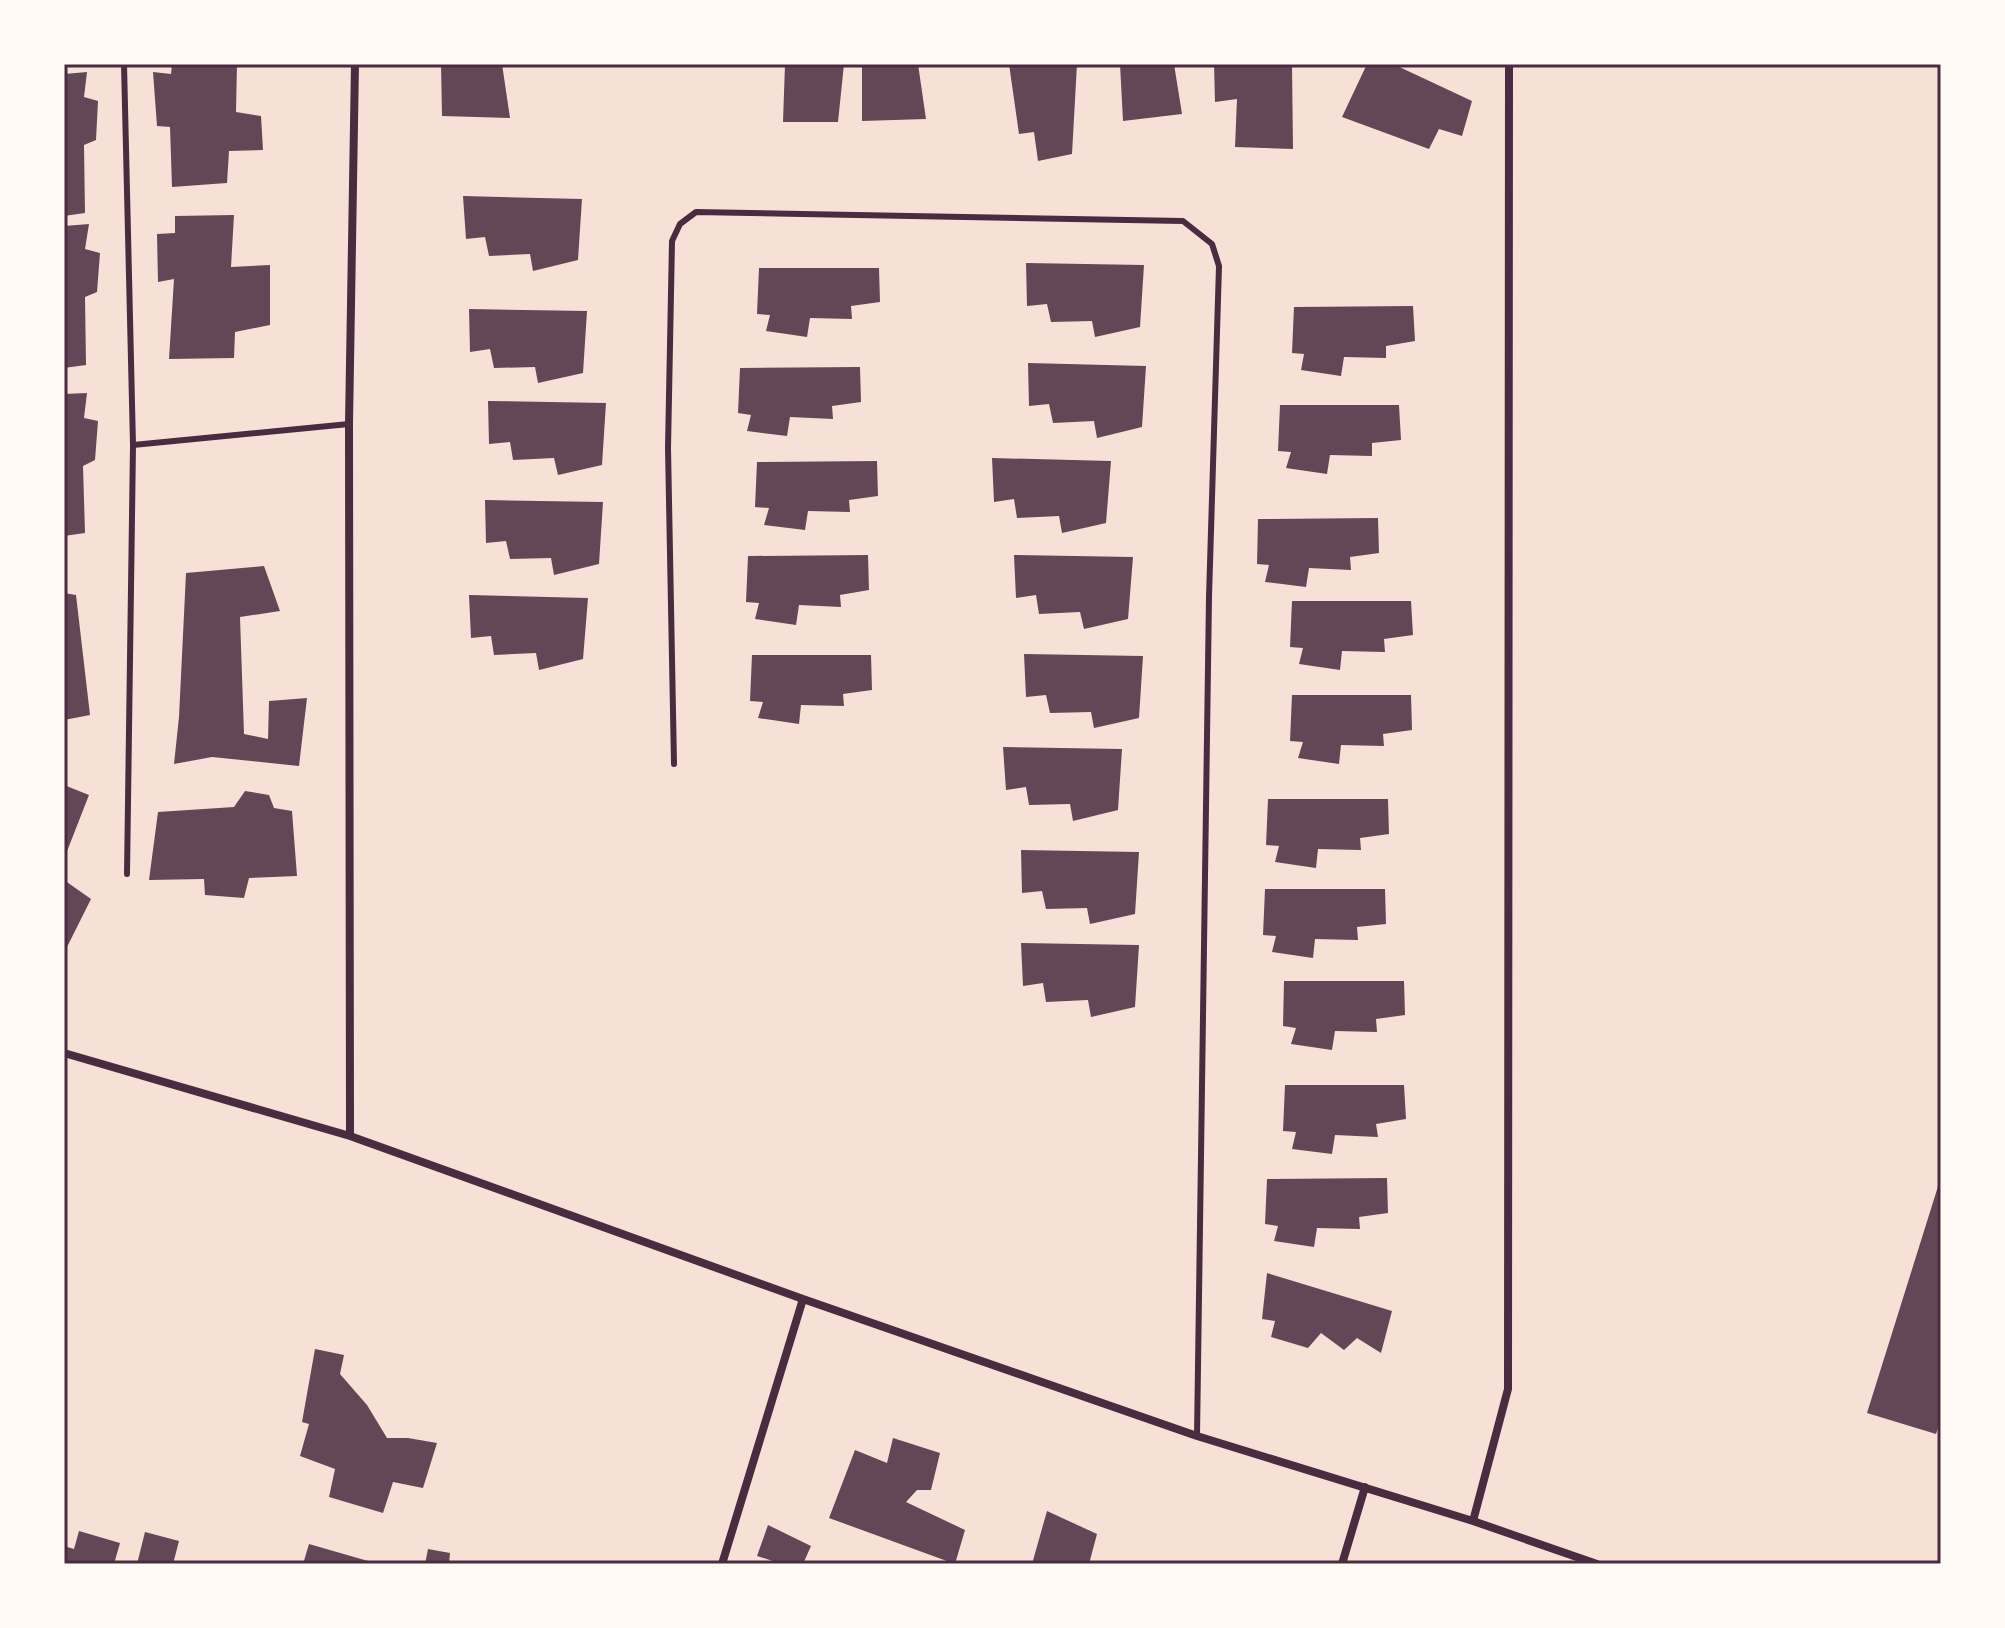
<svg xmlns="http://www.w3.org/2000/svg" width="2005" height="1628" font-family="'Titillium Web',sans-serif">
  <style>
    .building { fill: #644757 }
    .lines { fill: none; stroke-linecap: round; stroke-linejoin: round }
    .service { stroke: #4a2c40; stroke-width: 6 }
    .minor { stroke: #4a2c40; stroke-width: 8 }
    .neatline { fill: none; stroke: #4a2c40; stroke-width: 3 }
  </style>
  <rect width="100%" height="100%" fill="#f7e1d7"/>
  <path class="building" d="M172,64H237L236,112L261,116L263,150L229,151L227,183L172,187L170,127L157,126L153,72L171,74Z
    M441,64H502L510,118L442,116Z
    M785,64H844L838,122H783Z
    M862,64H918L926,119L862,121Z
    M1009,64H1077L1072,154L1038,161L1034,132L1019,134Z
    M1120,64H1174L1182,114L1123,121Z
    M1214,64H1292L1293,149L1235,147L1237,99L1215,102Z
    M1367,64H1393L1472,101L1462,136L1439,129L1429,149L1342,117Z
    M87,72L84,97L98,101L96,140L84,145L85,213L64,216V74Z
    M463,196L582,199L578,260L533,271L530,254L489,256L485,237L466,239Z
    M234,215L231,267L270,265V325L235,332L234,358L169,359L174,279L158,282L157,234L175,233V216Z
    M89,224L85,249L100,253L97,292L85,297L86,365L64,368V226Z
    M1026,263L1144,265L1140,327L1095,337L1092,321L1051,322L1047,304L1027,306Z
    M759,268H879L880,302L851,306L852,319L810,318L807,337L766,331L770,315L757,314Z
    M1413,306L1415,341L1386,346V358L1344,357L1341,376L1301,370L1304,354L1292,353L1294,307Z
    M469,309L587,311L583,373L538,383L535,367L494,368L490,349L470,352Z
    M1028,363L1146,366L1142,427L1097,438L1094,421L1053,423L1049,404L1029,406Z
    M860,367L861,402L832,406L833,419L790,417L787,436L747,431L751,415L738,413L740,368Z
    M87,393L84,418L98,421L95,460L83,466L85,533L64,536V394Z
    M488,401L606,403L602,465L558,475L554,458L513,460L510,442L489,444Z
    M1280,405H1399L1401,440L1372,443V456L1330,455L1327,474L1286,468L1291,452L1278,451Z
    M992,458L1111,461L1106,523L1062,533L1059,516L1017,518L1014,499L994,502Z
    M877,461L878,496L849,500L850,512L808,511L805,530L764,525L769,508L755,507L757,462Z
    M485,500L603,502L599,564L554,575L551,558L510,559L506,541L486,543Z
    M1378,518L1379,553L1350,557L1351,570L1309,568L1306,587L1265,582L1269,565L1257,564L1258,519Z
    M868,555L869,590L840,595L841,607L799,605L796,625L755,619L759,603L746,602L748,556Z
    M1014,555L1133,557L1128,619L1084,629L1080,612L1039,614L1036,595L1016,598Z
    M264,566L280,611L240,617L244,734L268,739L269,701L307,698L299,766L212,757L174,764L179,717L186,573Z
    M64,593L76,595L90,715L64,720Z
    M469,595L588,598L583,659L539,670L536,653L494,655L491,636L471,638Z
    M1292,601H1411L1413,635L1384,639L1385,652L1342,651L1340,670L1299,664L1303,648L1290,647Z
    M1024,654L1143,656L1139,718L1094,728L1091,712L1050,713L1046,695L1026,697Z
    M752,655H871L872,690L843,694L844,706L801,705L799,724L758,718L763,702L750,701Z
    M1292,695H1411L1412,730L1383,734L1384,746L1341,745L1339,764L1298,758L1303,742L1290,741Z
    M1003,747L1122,749L1118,810L1073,821L1070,804L1029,805L1026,787L1006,790Z
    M64,785L89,795L64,859Z
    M245,791L269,795L274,808L292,811L297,876L249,878L244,898L205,895L204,879L149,880L158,812L234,807Z
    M1268,799H1388L1389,834L1360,838L1361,850L1318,849L1316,868L1275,862L1279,846L1266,845Z
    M1021,850L1139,852L1135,914L1090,924L1087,908L1046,909L1042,891L1022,893Z
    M64,880L91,899L67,947L64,946Z
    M1265,889H1385L1386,924L1357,927L1358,940L1315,939L1313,958L1272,952L1276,936L1263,935Z
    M1021,943L1139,945L1135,1007L1091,1017L1088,1000L1046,1002L1043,983L1023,986Z
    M1284,981H1404L1405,1015L1376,1019L1377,1032L1335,1031L1332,1050L1291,1044L1296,1028L1283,1026Z
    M1285,1085H1404L1406,1119L1376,1124L1378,1137L1335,1135L1332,1154L1292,1149L1296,1132L1283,1131Z
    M1387,1178L1388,1213L1359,1217L1360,1229L1317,1228L1314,1247L1274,1241L1278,1226L1265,1224L1267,1179Z
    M1940,1180L1941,1420L1936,1434L1867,1413Z
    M1267,1273L1392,1311L1381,1353L1357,1338L1344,1350L1321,1333L1308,1348L1271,1337L1275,1321L1262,1319Z
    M315,1349L344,1355L340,1374L367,1405L387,1438H408L437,1443L423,1488L393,1482L383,1513L329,1497L335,1469L300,1456L309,1424L302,1422Z
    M893,1438L940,1453L931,1490H917L906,1502L965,1530L955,1564L829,1518L855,1450L887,1463Z
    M1047,1511L1097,1534L1089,1564H1032Z
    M768,1525L811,1546L803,1564H782L757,1556Z
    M79,1531L120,1543L114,1564H64V1546L74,1549Z
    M145,1532L179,1541L173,1564H137Z
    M309,1544L375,1563V1564H303Z
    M428,1549L450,1553L449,1564H425Z"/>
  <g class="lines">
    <path class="service" d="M124,64L133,445L349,424
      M674,764L668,448L672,241L680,224L696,212L1183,221L1212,244L1219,266L1209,597L1197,1436
      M127,874L133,445"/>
    <path class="minor" d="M64,1053L350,1136L803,1299L1197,1436L1473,1521L1597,1564
      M350,1136L349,424L355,64
      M1473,1521L1508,1389L1509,64
      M722,1564L803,1299
      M1342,1564L1365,1487"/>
  </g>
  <rect width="2005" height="1628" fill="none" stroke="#fffaf5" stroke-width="132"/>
  <rect x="66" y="66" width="1873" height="1496" class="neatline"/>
</svg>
